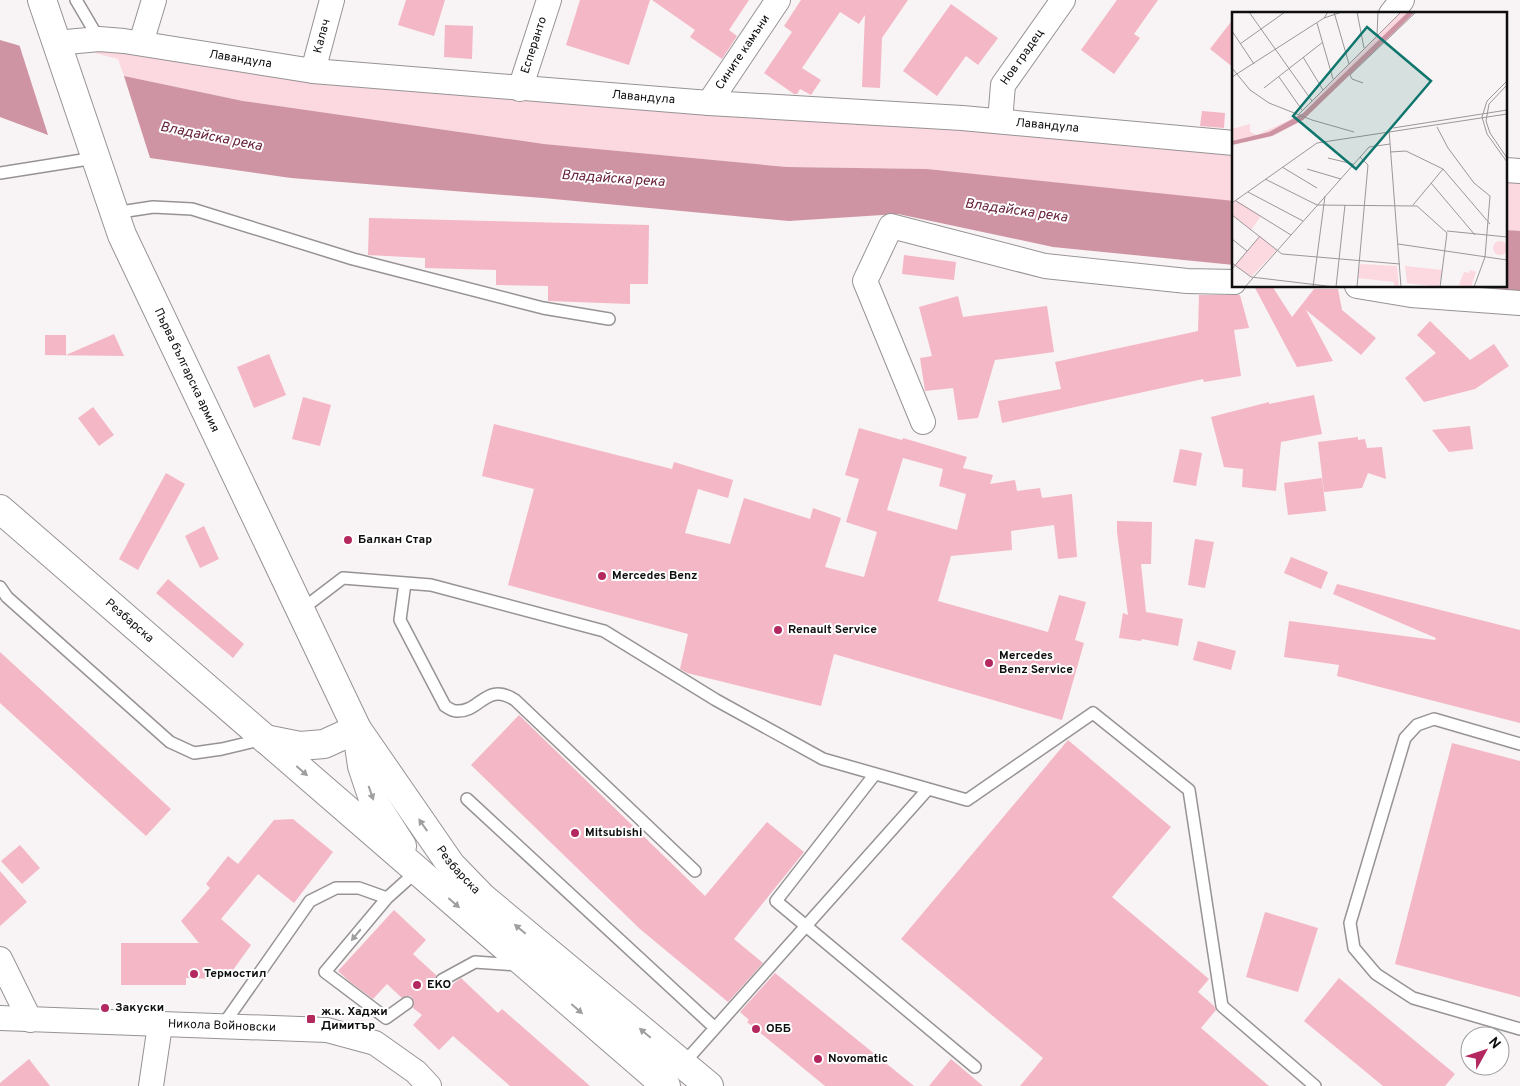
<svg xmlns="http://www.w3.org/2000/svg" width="1520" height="1086" font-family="Overpass,sans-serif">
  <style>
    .green { fill: #fcd8e0 }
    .water { fill: #cf94a3 }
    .pier { fill: #f8f3f4 }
    .building { fill: #f4b7c6; fill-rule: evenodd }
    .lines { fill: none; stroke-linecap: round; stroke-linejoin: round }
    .service-casing { stroke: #979394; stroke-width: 14 }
    .minor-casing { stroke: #979394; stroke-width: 26 }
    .tertiary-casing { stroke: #979394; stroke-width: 30 }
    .service { stroke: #fff; stroke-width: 11 }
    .minor { stroke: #fff; stroke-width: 24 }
    .tertiary { stroke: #fff; stroke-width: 28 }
    .oneway { fill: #9f9f9f }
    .poi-dot { fill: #b42860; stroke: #fff; stroke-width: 2 }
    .labels { text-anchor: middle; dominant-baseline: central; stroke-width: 4; stroke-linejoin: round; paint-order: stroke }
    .street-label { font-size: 12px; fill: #0f0e0e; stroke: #fff }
    .poi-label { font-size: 12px; font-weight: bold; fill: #0f0e0e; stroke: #fff; text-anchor: start }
    .water-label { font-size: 14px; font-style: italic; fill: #67213a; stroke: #fff }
    .inset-road { fill: none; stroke: #9b9798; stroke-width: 1 }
    .view { fill: #0f766e; fill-opacity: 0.15; stroke: #0f766e; stroke-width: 2.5 }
    .inset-edge { fill: none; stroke: #0f0e0e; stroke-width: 2.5 }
  </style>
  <rect width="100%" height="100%" fill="#f8f3f4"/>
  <path class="green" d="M56,43L313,71L1234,143V202L927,169L787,167L544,144L243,101L124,76L118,59Z
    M1506,170L1520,171V232L1506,230Z"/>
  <path class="water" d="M0,40L124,76L243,101L544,144L787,167L927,169L1234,201V265L1053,247L898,214L789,221L543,198L291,178L150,158L48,135L0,117Z
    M1506,230L1520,231V293L1448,286H1506Z"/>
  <path class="pier" d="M19,44L123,73L151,161L49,138Z"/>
  <path class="building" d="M406,0H445L434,36L398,25Z
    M580,0H650L629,65L566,45Z
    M652,0H749L729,30L737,36L722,59L690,37L695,30Z
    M801,0H908L882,38L880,88L862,87L865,15L859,24L840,12L802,68L821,80L811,95L800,89L797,94H794L764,73L792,32L784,26Z
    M1117,0H1158L1134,34L1140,38L1114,74L1081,50Z
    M951,4L998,38L978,65L966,56L937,96L903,71Z
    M1234,18V68L1210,49Z
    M445,25L473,26L472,59L444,57Z
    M1202,111L1225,113L1224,128L1200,126Z
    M369,218L649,225L648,284H630V304L548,301V286L496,285V270L425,268V258L368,255Z
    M904,255L956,262L954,280L902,274Z
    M1254,286H1272L1292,317L1314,289H1338L1342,310L1376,338L1361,355L1306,310L1333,361L1297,367Z
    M1199,295H1240L1249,328L1234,330L1241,376L1204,382L1203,379L1002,423L998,401L1061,389L1055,362L1198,331Z
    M958,296L963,317L1047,306L1054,352L995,360L978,418L958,420L953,388L925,391L920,358L932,356L919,307Z
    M1430,321L1470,360L1494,344L1509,366L1475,389L1424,402L1405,378L1436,353L1417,335Z
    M114,334L124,356L45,355V335H66V355Z
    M269,354L286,395L254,408L237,367Z
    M1314,395L1322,434L1281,442L1276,491L1242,487L1243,469L1224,467L1211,417L1269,402V404Z
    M303,397L331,405L320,446L292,439Z
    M93,407L114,435L99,446L78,418Z
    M494,424L672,469L674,462L733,480L728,498L698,489L685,533L730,544L744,498L810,519L813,508L841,518L825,567L864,577L877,532L846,522L859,479L845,475L859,428L902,440L903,438L967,457L963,468L993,475L990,484L1015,480L1017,491L1040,488L1042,498L1072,494L1077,557L1058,559L1054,525L1011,531L1012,550L951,556L938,601L1048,632L1059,595L1086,602L1075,640L1084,643L1062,720L834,654L821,706L687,673L680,669L688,634L508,585L534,489L482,476ZM903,458L943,469L939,486L966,494L957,530L887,510Z
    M1470,426L1473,449L1449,452L1432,430Z
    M1358,437V440L1365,439L1367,448L1382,447L1386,479L1368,473L1362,488L1324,492L1318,442Z
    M1180,449L1202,453L1196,486L1173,482Z
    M166,473L185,484L138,570L119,559Z
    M1322,478L1326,511L1288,515L1284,483Z
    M1117,521L1152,522L1151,564H1141L1146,612L1183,619L1178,646L1142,639L1141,641L1119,638L1123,613L1128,615L1117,532Z
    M204,526L219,559L200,568L185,536Z
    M1195,539L1214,542L1205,588L1188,585Z
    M1291,557L1328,572L1321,589L1284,573Z
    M168,579L244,644L233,658L156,593Z
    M1337,584L1520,630V723L1337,676L1339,665L1284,657L1289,621L1435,640L1436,638L1333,594Z
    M1198,641L1236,651L1231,670L1193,660Z
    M0,652L171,809L146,836L0,703Z
    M519,715L705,896L767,822L804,852L734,939L763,963L728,1002L640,929L471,765Z
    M1068,740L1171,827L1112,897L1209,979L1198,992L1214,1006L1216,1010L1201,1028L1269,1086H1020L1043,1058L901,939Z
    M1452,743L1520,761V997L1395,964Z
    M293,819L333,852L294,903L258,874L221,919L251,945L233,970L218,979L186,978V985H121V943H199L181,921L210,888L206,884L228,856L238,864L274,820Z
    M20,845L40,868L22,884L1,861Z
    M0,871L27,902L0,926Z
    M394,910L426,940L413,954L436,975L435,980L438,986L449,987L461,978L498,1013L502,1009L590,1086H510L453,1036L439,1050L413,1025L422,1015L413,1008L414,1002L411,996H406L402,998L387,984L373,999L349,981L338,971Z
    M1265,912L1318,928L1298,992L1246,977Z
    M775,973L914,1086H825L747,1022L749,1020L740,1012Z
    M1339,978L1455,1074L1445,1086H1383L1304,1021Z
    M29,1059L50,1086H0V1083Z
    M951,1059L983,1086H929Z"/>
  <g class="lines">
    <defs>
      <path id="service" d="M76,0L99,39
        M0,173L95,158
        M114,213L153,207L192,209L353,259L543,308L609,319
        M405,583L400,620L445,706C448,708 453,711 456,711C480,713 486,681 515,700L695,871
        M0,587L7,597L170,742L194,753L222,749L264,739
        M301,610L343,578L431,585L604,631L716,700L823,759L967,800L1093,713L1189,790L1222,1006L1315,1086
        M1520,744L1434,719L1417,725L1405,738L1350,923L1354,948L1376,974L1413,998L1520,1029
        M875,774L776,901L975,1067
        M467,799L715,1028
        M442,980L475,962L518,965
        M407,1003L386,1018L325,972L387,898L417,871
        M223,1025L310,901L336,888H359L387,898
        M683,1064L928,789"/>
      <g id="minor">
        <path d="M1391,14L1402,0"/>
        <path id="s1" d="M56,43L99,39L124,41L313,71L709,103L962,118L1234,143"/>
        <path d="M141,43L154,0"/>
        <path id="s2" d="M313,71L332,0"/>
        <path id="s3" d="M520,89L549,0"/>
        <path id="s4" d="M709,103L778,0"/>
        <path id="s5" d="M1000,121L1003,85L1063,0"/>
        <path d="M1506,170L1520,171"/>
        <path d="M1357,286L1411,295L1520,303"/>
        <path d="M923,422L865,281L891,226L1045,266L1187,281L1234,282"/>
        <path d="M0,959L30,1020"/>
        <path id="s6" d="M0,1018L327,1030L375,1043L416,1072L429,1086"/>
        <path d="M151,1086L160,1025"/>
      </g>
      <g id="tertiary">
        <path id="s7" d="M42,0L122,235L357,729L451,865L482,897L709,1086"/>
        <path id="s8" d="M0,509L666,1086"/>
        <path d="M265,739L300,746L324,744L357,729"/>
        <path d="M358,739L362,766L374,802L402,846"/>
      </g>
    </defs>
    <use href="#service" class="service-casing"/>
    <use href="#minor" class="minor-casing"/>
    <use href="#tertiary" class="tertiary-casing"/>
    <use href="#service" class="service"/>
    <use href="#minor" class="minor"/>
    <use href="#tertiary" class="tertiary"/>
  </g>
  <defs><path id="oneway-solid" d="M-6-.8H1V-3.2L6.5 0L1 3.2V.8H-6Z" transform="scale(1.25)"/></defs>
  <g class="oneway">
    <use href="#oneway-solid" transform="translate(302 771) rotate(41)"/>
    <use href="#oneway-solid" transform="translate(371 793) rotate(71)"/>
    <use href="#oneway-solid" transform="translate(423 825) rotate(-125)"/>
    <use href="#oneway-solid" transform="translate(454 903) rotate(41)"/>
    <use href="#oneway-solid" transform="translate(520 929) rotate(-140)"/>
    <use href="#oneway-solid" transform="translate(356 935) rotate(130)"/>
    <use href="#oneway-solid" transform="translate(577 1009) rotate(41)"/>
    <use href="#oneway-solid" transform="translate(645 1033) rotate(-140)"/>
  </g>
  <g class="poi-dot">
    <circle cx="348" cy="540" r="5"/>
    <circle cx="602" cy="576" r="5"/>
    <circle cx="778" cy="630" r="5"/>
    <circle cx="989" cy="663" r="5"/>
    <circle cx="575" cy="833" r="5"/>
    <circle cx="194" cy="974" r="5"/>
    <circle cx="417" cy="985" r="5"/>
    <circle cx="105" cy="1008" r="5"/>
    <rect x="306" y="1014" width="10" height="10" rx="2.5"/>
    <circle cx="756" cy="1029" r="5"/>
    <circle cx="818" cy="1059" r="5"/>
  </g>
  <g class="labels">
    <g class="street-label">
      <text stroke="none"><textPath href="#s2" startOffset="36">Калач</textPath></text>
      <text stroke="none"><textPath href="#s3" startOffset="46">Есперанто</textPath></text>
      <text stroke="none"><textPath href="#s4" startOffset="61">Сините камъни</textPath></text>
      <text stroke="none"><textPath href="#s5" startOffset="70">Нов градец</textPath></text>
      <text stroke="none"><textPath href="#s1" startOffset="186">Лавандула</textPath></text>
      <text stroke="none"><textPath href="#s1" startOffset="591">Лавандула</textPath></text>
      <text stroke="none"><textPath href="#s1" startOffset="996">Лавандула</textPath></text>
      <text stroke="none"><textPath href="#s7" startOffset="398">Първа българска армия</textPath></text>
      <text stroke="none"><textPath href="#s8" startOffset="171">Резбарска</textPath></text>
      <text stroke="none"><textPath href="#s7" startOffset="969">Резбарска</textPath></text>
      <text stroke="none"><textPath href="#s6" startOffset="222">Никола Войновски</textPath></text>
    </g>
    <g class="poi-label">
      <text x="358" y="540">Балкан Стар</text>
      <text x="612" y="576">Mercedes Benz</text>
      <text x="788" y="630">Renault Service</text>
      <text x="999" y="656">Mercedes<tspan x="999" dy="14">Benz Service</tspan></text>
      <text x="585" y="833">Mitsubishi</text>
      <text x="204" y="974">Термостил</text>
      <text x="427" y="985">EKO</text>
      <text x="115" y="1008">Закуски</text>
      <text x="321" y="1012">ж.к. Хаджи<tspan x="321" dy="14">Димитър</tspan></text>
      <text x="766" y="1029">ОББ</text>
      <text x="828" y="1059">Novomatic</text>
    </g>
    <g class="water-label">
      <text transform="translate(211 137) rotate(11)">Владайска река</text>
      <text transform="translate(613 179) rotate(4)">Владайска река</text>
      <text transform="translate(1016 211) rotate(8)">Владайска река</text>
    </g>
  </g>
  <g transform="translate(1232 12)">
    <rect width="275" height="275" fill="#f8f3f4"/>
    <path d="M169,0H176L96,79L70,100ZM64,105L37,120L0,129V117L18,112V120L25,123ZM4,188L29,204L19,218L0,203V191ZM28,224L45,238L19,265L3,253ZM261 236a7 7 0 1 1 14 0a7 7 0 1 1-14 0ZM128,252L165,254L167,275H162V270L126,266ZM173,254L210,258L207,275L175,271ZM238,258L244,260L239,275L227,273L232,260L237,261Z" fill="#fcd8e0"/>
    <path d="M176,0H183L71,108L40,124L0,133V129L37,120L71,101Z" fill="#cf94a3"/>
    <path class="inset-road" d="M17,0L80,89M102,0L117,52M125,0L132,36M92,6L110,0M85,11L101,67M0,19L22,52M145,23L146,0M8,32L53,0M71,45L91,78M0,56L18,78L37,91L80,108L122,120M0,65L92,6L96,0M47,65L70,98M275,69L255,89L250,105L255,122L275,150M131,71L120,67L118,63L184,0M275,73L257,92L254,109L258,121L275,146M32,76L91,30M66,103L169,0M205,115L216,136L242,171L258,184L253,245L242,275M161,116L275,98M157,118L169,275M158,140L174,139L211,157L258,212M96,146L121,152M50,155L85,176M75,157L109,167M33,167L85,193L185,194L215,221L208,275M199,171L243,223M16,180L71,209M4,189L59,223M0,191L85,131L275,102M181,193L211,157M0,203L50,242L168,252M215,219L275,225M0,227L15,239M166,232L275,248M0,251L19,265L103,275M0,257L28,224M13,275L137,135L158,132M81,275L93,184M104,275L113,193M125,275L136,153L128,145M175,275H200"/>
    <path class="view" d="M135,15L199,69L124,157L61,104Z"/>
    <rect width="275" height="275" class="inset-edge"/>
  </g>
  <g transform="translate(1485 1051) rotate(50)"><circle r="24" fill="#ffffff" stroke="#9f9f9f"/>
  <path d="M0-4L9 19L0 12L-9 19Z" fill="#b42860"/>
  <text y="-8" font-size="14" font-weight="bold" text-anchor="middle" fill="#0f0e0e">N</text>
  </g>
</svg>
